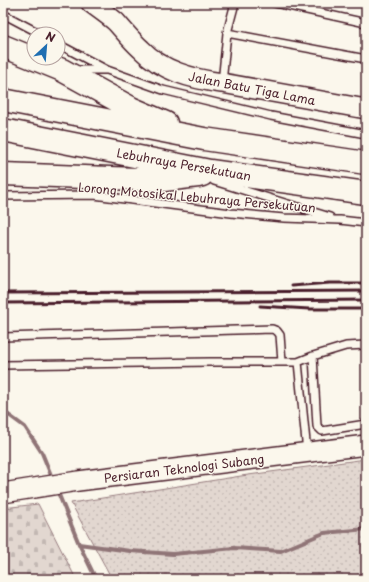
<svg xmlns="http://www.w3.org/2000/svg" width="369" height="582" font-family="'Playpen Sans',sans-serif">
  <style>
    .grass { fill: url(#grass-dots); stroke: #967b7e }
    .cemetery { fill: url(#cemetery-stones); stroke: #967b7e }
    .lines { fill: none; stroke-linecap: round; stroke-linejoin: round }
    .stream { stroke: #907477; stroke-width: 4 }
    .lane-casing { stroke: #4a1f2b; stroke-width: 10 }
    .secondary-casing { stroke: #4a1f2b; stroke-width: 22 }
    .highway-casing { stroke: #4a1f2b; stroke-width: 25 }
    .lane { stroke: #fbf7ec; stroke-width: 7 }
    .secondary { stroke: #fbf7ec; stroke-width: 19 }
    .highway { stroke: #fbf7ec; stroke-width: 22 }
    .rail { stroke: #4a1f2b; stroke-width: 3 }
    .labels { text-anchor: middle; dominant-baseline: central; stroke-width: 3; stroke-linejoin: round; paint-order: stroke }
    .street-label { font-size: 12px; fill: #4a1f2b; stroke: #fbf7ec }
  </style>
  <defs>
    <pattern id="grass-dots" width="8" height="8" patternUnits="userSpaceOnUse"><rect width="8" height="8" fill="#e2d7d0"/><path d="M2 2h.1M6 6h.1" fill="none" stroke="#c3b8b3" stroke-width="1.8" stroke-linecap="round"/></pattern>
    <pattern id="cemetery-stones" width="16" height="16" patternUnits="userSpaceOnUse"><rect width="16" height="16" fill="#e2d7d0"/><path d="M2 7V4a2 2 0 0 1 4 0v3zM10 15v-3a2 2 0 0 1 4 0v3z" fill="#c3b8b3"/></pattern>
  </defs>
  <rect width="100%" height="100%" fill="#fbf7ec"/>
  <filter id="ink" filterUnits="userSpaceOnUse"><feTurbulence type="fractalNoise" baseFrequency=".025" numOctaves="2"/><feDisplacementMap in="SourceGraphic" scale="8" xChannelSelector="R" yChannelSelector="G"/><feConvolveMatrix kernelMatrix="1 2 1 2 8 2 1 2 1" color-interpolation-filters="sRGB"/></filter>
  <g filter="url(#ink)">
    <path class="grass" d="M366,459V579H112L71,503L241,476Z"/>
    <path class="cemetery" d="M38,504L76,579H3V508Z"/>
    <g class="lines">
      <path class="stream" d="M3,412L6,413L25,427L42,453L53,480
        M57,490L79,544L96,579
        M79,544L130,551L173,554L234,548L281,551L324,533L366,529"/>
      <defs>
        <path id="lane" d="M275,3L366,23
          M3,14L41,34
          M227,33L366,59
          M58,44L107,70L163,90L271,116L366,134
          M76,70H106
          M222,83L227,33L235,3
          M214,181L330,217
          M3,196L94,195L231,213L284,218L340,220L366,223
          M3,337L272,329L277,331L280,335L282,362
          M313,356L317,426L322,431L366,424
          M3,365L210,362H298
          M307,452L298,362L313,356L346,346L366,345"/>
        <path id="secondary" d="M91,3C99,9 108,15 116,22C124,31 132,41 141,49C162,71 192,79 222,83L366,109
          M3,493L78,481L366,445"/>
        <path id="highway" d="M3,46L62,70L131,108L166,123
          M3,100L204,139L366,163
          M3,130L210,171L366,193
          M3,174L164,180L198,176L202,175"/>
      </defs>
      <use href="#lane" class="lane-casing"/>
      <use href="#secondary" class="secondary-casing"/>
      <use href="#highway" class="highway-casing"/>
      <use href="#lane" class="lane"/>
      <use href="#secondary" class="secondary"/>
      <use href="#highway" class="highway"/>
      <path class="rail" d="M291,286L330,283H366
        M3,293L366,291
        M3,303L366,300
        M260,306L309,309H366"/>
    </g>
  </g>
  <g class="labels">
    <g class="street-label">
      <text transform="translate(252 88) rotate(11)">Jalan Batu Tiga Lama</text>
      <text transform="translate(184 164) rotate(10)">Lebuhraya Persekutuan</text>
      <text transform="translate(197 197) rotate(5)">Lorong Motosikal Lebuhraya Persekutuan</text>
      <text transform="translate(184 468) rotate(-7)">Persiaran Teknologi Subang</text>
    </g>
  </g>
  <rect width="369" height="582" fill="none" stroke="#fbf7ec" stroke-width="16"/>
  <rect x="8" y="8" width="353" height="566" fill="none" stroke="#4a1f2b" stroke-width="1.5" filter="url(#ink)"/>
  <g transform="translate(46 46) rotate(26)"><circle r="19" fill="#fbf7ec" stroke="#b4a19f"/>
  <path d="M0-3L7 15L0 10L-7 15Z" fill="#1f6fb2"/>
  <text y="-6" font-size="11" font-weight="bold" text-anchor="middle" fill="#4a1f2b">N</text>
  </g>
</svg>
